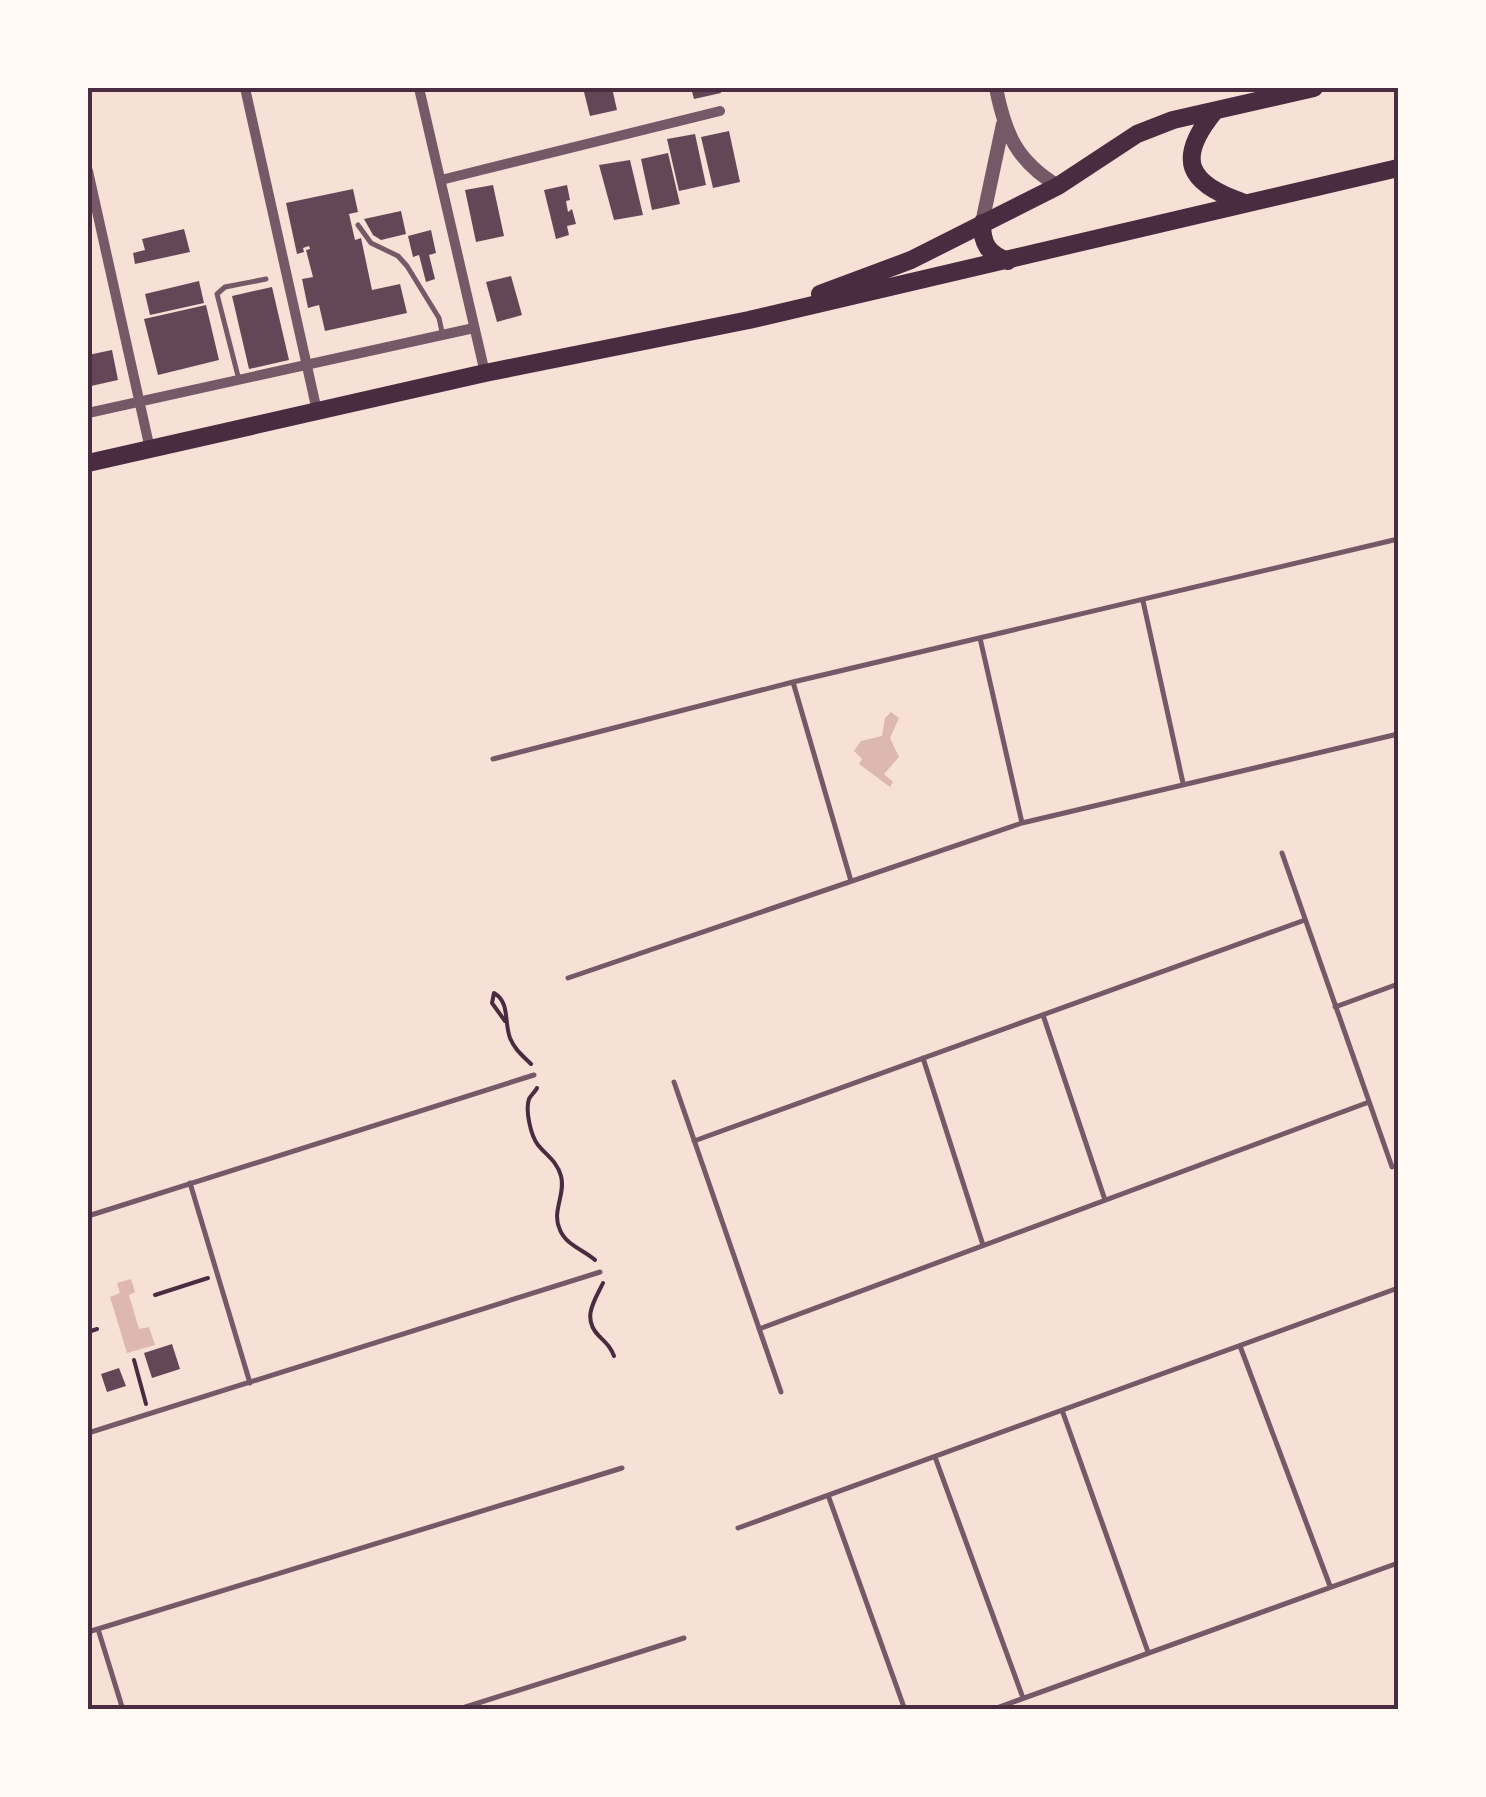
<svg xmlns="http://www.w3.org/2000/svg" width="1486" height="1797" font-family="Lato,sans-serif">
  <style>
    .water { fill: #dcb8b0 }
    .building { fill: #644757 }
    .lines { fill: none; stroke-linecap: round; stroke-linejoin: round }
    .path { stroke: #4a2c40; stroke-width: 4 }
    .service { stroke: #755966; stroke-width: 5 }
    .minor { stroke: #755966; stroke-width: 10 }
    .tertiary { stroke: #755966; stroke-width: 14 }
    .primary { stroke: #4a2c40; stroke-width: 18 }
    .neatline { fill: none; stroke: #4a2c40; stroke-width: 4 }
  </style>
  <rect width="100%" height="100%" fill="#f7e1d7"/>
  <path class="water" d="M891,712L899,718L890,738L899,757L884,774L893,782L890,787L859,764L862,759L854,751L861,741L882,736L885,718Z
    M131,1279L135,1292L129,1295L139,1329L149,1327L155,1345L127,1353L110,1297L120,1293L117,1283Z"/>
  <path class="building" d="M583,88H612L617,110L590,116Z
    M691,88H720L721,93L694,99Z
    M729,131L740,182L713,188L701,137Z
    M695,134L706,185L679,191L667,139Z
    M668,153L680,204L652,210L641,159Z
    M630,160L643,215L614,220L599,165Z
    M493,185L504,236L476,242L465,190Z
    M567,185L570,200L566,201L568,212L572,209L576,224L567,226L569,235L556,239L544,190Z
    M353,189L358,212L349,214L355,240L361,238L372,290L400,284L407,313L325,331L319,305L308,308L302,279L313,277L306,250L310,249L309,246L303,248L304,252L297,254L286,203Z
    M401,211L406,234L381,240L373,235L364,219Z
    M184,229L190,252L135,264L133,253L145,250L142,239Z
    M431,230L436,253L429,255L435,279L426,282L419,255L413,257L408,236Z
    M511,276L522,315L497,322L486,282Z
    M199,281L204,303L150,315L145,294Z
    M272,287L289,360L249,369L232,296Z
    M206,305L219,360L158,375L144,319Z
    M112,350L118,380L91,386L88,355Z
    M172,1344L180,1369L152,1378L144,1353Z
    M119,1368L126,1386L107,1392L101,1374Z"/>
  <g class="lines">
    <path class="path" d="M505,1021L492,1003L494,993C510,1002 504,1022 510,1038C515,1050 522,1055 531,1064
      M537,1088C535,1092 531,1095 529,1099C525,1111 531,1136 538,1145C546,1155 557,1161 561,1176C566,1195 551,1211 560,1230C566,1245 584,1250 595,1260
      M603,1283C595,1300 581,1318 599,1336C606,1343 610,1346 614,1356
      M155,1295L208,1278
      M88,1332L97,1329
      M134,1360L146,1404"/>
    <path class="service" d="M358,225L371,243L398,256L407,266L439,318L442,332
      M239,380L217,294L225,287L266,279
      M1143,601L1183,783
      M980,638L1022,823
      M793,682L851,881
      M493,759L793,682L1398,539
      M1282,853L1392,1167
      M568,978L1022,823L1398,734
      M1335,1007L1398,984
      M1043,1015L1105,1200
      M923,1058L983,1245
      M674,1082L781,1392
      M694,1141L1305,920
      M190,1183L250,1383
      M88,1216L534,1075
      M759,1329L1369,1102
      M1240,1346L1330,1586
      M1062,1410L1148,1652
      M88,1433L600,1272
      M935,1457L1023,1698
      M828,1495L905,1710
      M738,1528L1398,1288
      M98,1629L123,1710
      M88,1632L622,1468
      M456,1710L684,1638
      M991,1710L1398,1563"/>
    <path class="minor" d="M245,88L317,411
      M419,88L485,373
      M88,171L150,449
      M441,180L720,111
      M88,413L474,328"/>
    <path class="tertiary" d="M996,88C1005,133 1016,161 1058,186
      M982,223L1003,124"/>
    <path class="primary" d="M1214,112C1176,159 1187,183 1242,202
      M982,223C982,244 988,254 1008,261
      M820,294L911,260L1058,186L1137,134L1173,120L1314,88
      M88,463L485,373L749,320L1398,168"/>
  </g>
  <rect width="1486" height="1797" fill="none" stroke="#fffaf5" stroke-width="180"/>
  <rect x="90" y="90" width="1306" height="1617" class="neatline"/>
</svg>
